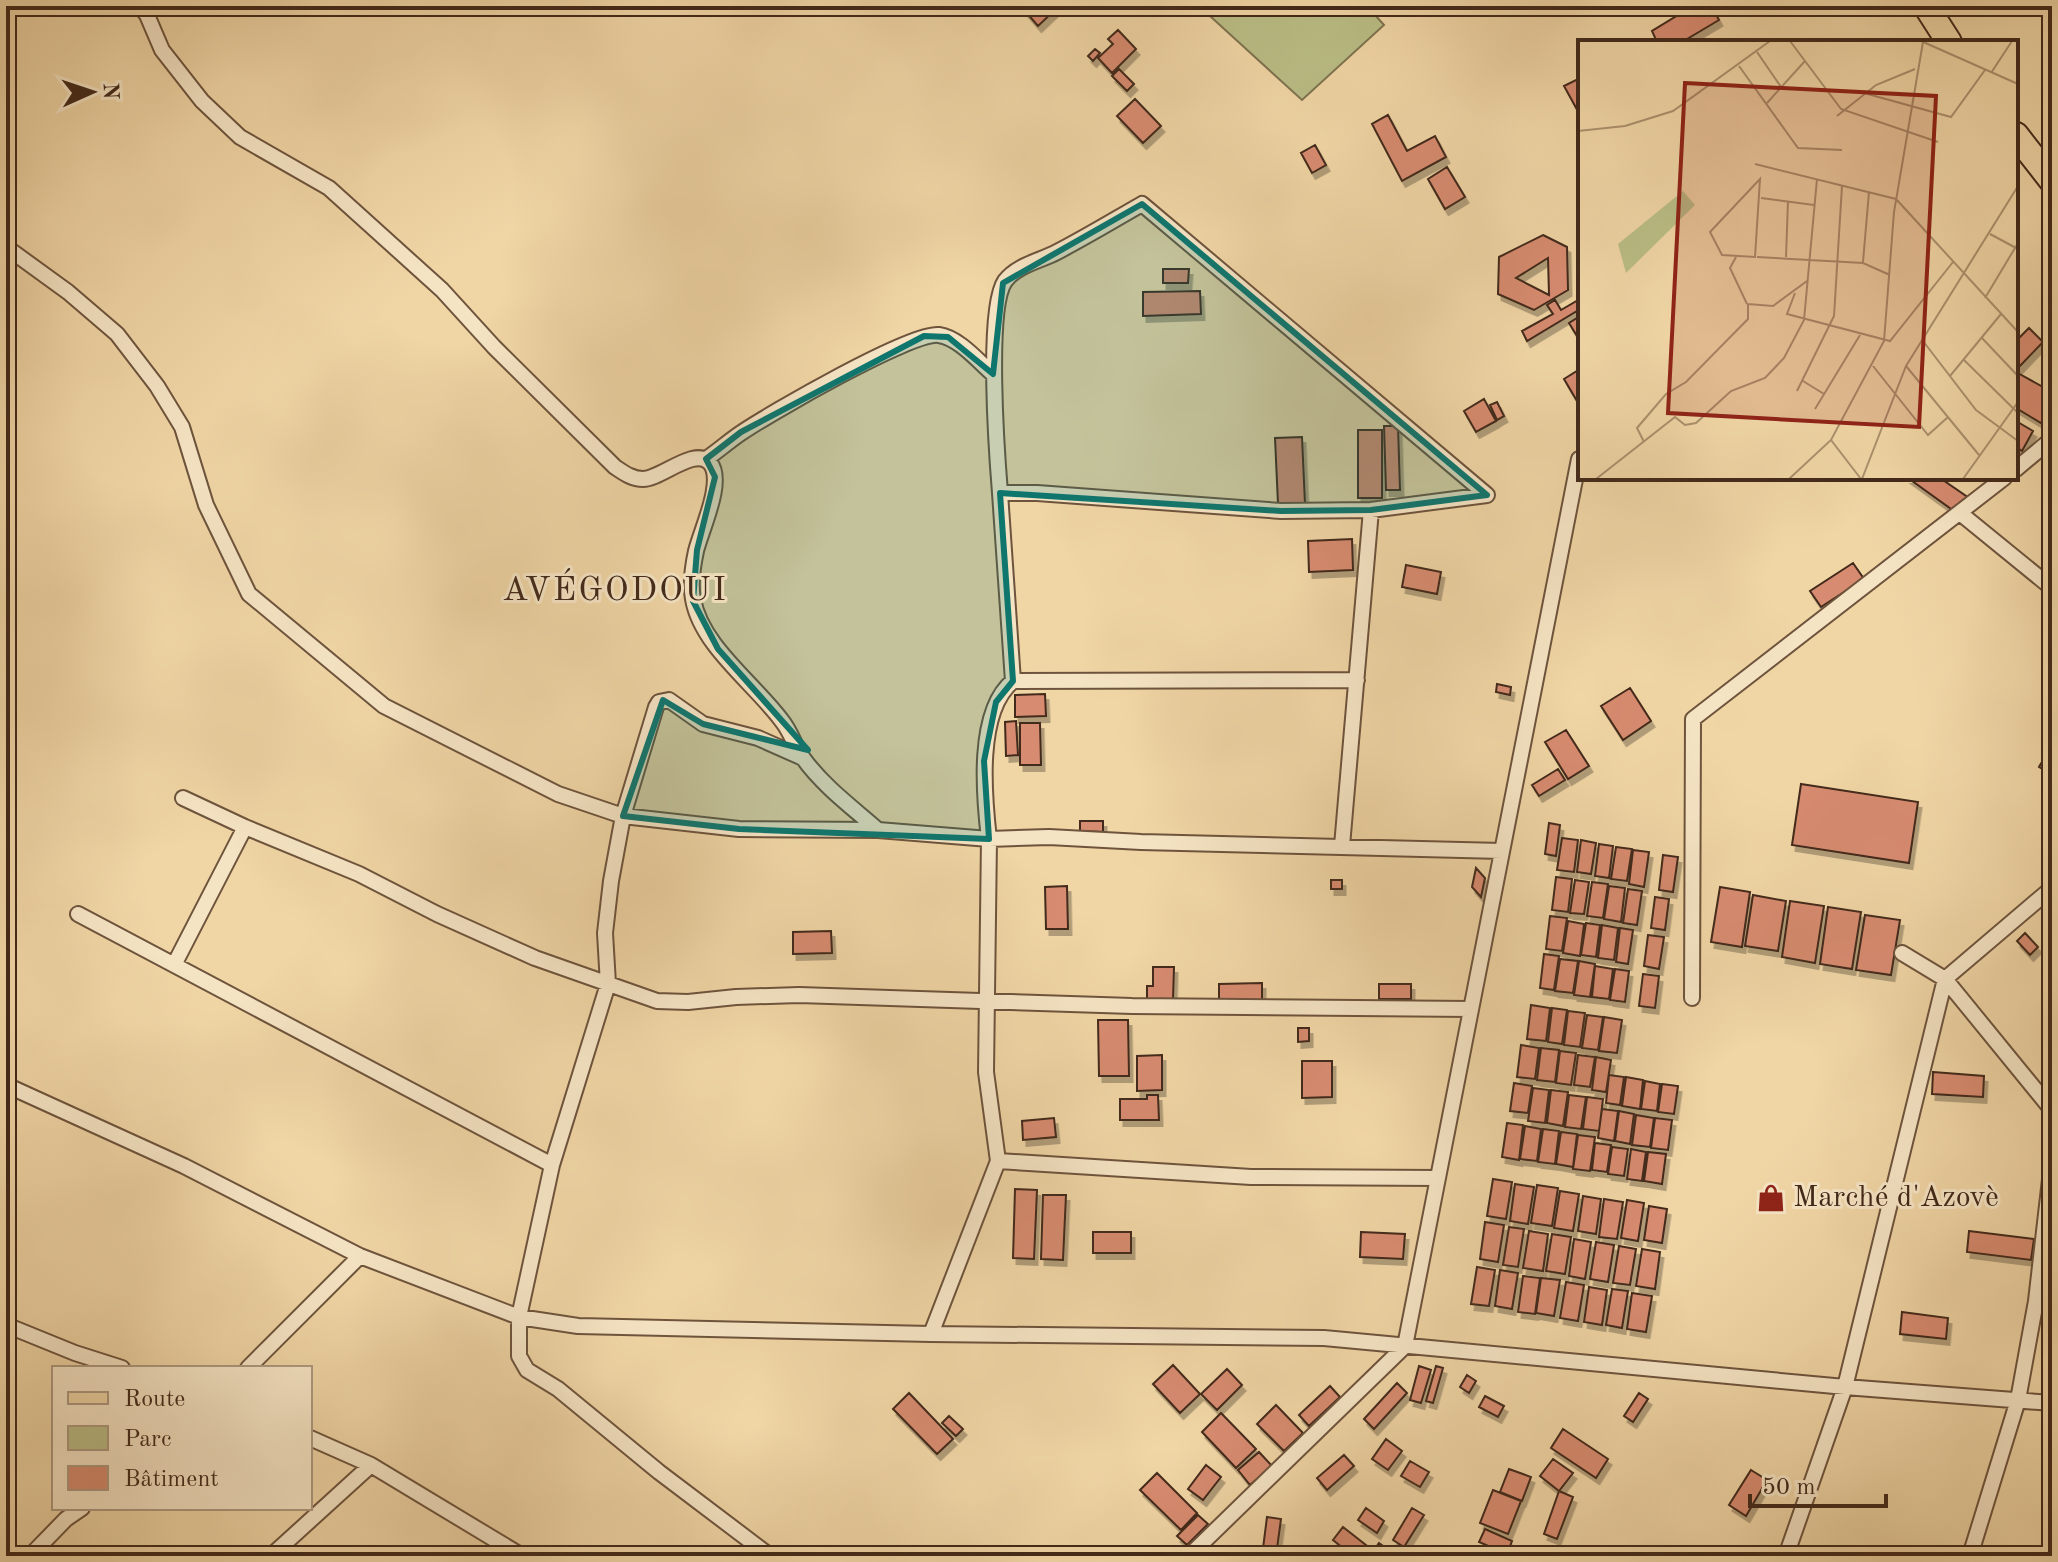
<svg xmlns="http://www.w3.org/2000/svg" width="2058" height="1562" font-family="'Old Standard TT',serif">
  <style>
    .green { fill: #babd86; stroke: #7e7350; stroke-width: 2 }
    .building { fill: #d78b6f; stroke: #42291a; stroke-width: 2; fill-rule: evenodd; filter: url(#shadow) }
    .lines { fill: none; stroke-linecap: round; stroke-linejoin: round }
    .minor-casing { stroke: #6e543d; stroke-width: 18 }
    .primary-casing { stroke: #42291a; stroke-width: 28 }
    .minor { stroke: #f5e4c4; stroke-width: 14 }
    .primary { stroke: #f0d5a5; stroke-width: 24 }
    .marked { fill: #0f766e; fill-opacity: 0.2; stroke: #0f766e; stroke-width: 6; stroke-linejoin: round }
    .labels { text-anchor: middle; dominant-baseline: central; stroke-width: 6; stroke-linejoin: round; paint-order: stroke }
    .poi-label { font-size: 30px; fill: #42291a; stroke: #f5e4c4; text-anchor: start }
    .quarter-label { font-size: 34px; letter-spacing: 2px; fill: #42291a; stroke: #f5e4c4 }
    .inset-road { fill: none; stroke: #aa906d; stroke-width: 2 }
    .view { fill: #8f2418; fill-opacity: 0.15; stroke: #8f2418; stroke-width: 4 }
    .inset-edge { fill: none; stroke: #42291a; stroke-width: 4 }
  </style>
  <defs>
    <filter id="shadow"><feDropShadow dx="3.5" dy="6" stdDeviation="0" flood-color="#0004"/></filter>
  </defs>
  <rect width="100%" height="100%" fill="#f0d5a5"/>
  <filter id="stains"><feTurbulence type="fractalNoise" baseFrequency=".0025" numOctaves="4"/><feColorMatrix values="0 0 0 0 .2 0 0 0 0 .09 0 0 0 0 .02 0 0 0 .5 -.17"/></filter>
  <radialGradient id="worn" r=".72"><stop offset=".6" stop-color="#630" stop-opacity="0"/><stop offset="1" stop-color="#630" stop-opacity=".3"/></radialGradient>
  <path class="green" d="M1199,6H1367L1384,25L1302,100Z"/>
  <path class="building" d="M1030,6H1052L1055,10L1038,26L1025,11Z
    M1693,6H1711L1719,20L1682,42H1657L1652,31Z
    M1118,30L1136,49L1112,73L1098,58L1113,44L1108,39Z
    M1095,49L1100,53L1093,61L1088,56Z
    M1119,69L1134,84L1127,91L1112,76Z
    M1580,78V115L1564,86Z
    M1135,99L1161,126L1143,143L1117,116Z
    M1388,115L1407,151L1435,136L1446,157L1402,181L1372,124Z
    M1315,145L1326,165L1312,173L1301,153Z
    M1447,167L1465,197L1445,209L1428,179Z
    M1543,235L1567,247L1568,290L1534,310L1498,294L1499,257ZM1548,258L1549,295L1516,278Z
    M1163,269H1189L1188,283H1163Z
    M1200,291L1201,314L1143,316V292Z
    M1580,299V315L1577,311L1527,341L1522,331L1553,314L1547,305L1555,300L1561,310Z
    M1580,316V341L1569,323Z
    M2029,328L2043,342L2017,369L2016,341Z
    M1580,369V400L1577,401L1564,379Z
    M2016,372L2052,392V403L2041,423L2016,408Z
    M1484,399L1496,421L1476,432L1464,411Z
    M1497,402L1504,416L1497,420L1490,405Z
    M2016,421L2033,431L2022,451L2016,447Z
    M1384,426H1398L1400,490H1386Z
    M1358,430H1382V498H1358Z
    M1302,437L1305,504H1278L1275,438Z
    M1908,478H1940L1969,498L1958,514Z
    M1352,539L1353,570L1309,572L1308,541Z
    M1853,563L1864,579L1821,607L1810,591Z
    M1406,565L1441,572L1437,594L1402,587Z
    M1497,684L1511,687L1510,695L1496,692Z
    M1630,688L1651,721L1623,740L1601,706Z
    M1045,694L1046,716L1015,717V695Z
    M1016,721L1018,755L1006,756L1005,722Z
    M1020,723H1040L1041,765H1020Z
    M1566,730L1589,766L1568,779L1545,742Z
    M2049,750L2052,751L2051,774L2039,767Z
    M1558,769L1565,780L1539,796L1532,785Z
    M1801,784L1918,802L1909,863L1792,845Z
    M1080,821H1103V832L1080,831Z
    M1549,823L1560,825L1556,856L1545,854Z
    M1562,838L1578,840L1574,872L1557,870Z
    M1581,840L1596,843L1591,874L1577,872Z
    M1599,844L1613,846L1609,878L1595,876Z
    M1616,847L1632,849L1627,881L1611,879Z
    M1633,850L1649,852L1644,887L1629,884Z
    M1663,855L1678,857L1673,892L1659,890Z
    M1476,868L1485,878L1481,897L1472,887Z
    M1556,877L1572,879L1568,912L1552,910Z
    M1331,880H1342V889H1331Z
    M1575,880L1589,882L1584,914L1570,913Z
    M1592,882L1608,884L1603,918L1587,916Z
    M1067,886L1068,929H1046L1045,887Z
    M1609,886L1625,888L1621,922L1604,919Z
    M1720,887L1750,892L1742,947L1711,942Z
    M1628,889L1642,891L1637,925L1623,923Z
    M1753,895L1786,901L1778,951L1745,946Z
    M1655,897L1669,899L1665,930L1651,928Z
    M1790,901L1824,906L1815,963L1782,957Z
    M1828,907L1861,912L1852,969L1820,964Z
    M1865,915L1900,920L1891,975L1856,970Z
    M1550,916L1567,918L1562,951L1546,949Z
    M1568,921L1584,924L1580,956L1563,953Z
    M1586,923L1600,925L1596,957L1581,955Z
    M1602,925L1618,928L1614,960L1598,958Z
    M1620,928L1633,930L1628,964L1616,962Z
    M831,931L832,953L793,954V932Z
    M2025,933L2038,947L2030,955L2017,941Z
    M1648,935L1664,937L1659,969L1644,966Z
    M1544,954L1559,956L1554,990L1540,988Z
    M1560,959L1578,961L1573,993L1555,991Z
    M1579,961L1595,964L1590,997L1574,995Z
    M1595,966L1613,969L1609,999L1592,997Z
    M1153,967H1174L1173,1000H1147V986H1153Z
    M1615,969L1629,971L1625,1002L1610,1000Z
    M1643,974L1659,976L1655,1008L1639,1006Z
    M1262,983V1001H1219V984Z
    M1379,984H1411V999H1379Z
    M1531,1005L1550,1008L1546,1041L1527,1039Z
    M1552,1008L1567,1010L1562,1044L1548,1042Z
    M1568,1011L1585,1013L1580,1047L1564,1045Z
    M1587,1015L1603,1017L1598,1050L1582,1048Z
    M1604,1017L1622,1020L1617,1053L1599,1051Z
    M1098,1020H1128L1129,1076H1099Z
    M1298,1028H1309V1041L1298,1042Z
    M1521,1045L1539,1048L1535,1079L1517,1077Z
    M1541,1048L1559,1050L1555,1082L1537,1080Z
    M1560,1051L1576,1053L1571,1085L1556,1083Z
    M1162,1055V1090L1137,1091V1056Z
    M1578,1055L1595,1057L1590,1087L1574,1085Z
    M1596,1057L1611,1060L1606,1092L1592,1090Z
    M1302,1061H1332V1097L1302,1098Z
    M1933,1072L1984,1076L1983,1097L1932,1094Z
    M1609,1075L1624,1077L1620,1105L1606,1103Z
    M1626,1077L1643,1080L1640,1109L1622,1106Z
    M1645,1081L1660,1084L1657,1111L1641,1109Z
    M1514,1083L1532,1086L1528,1113L1510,1111Z
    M1662,1084L1678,1086L1674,1114L1658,1112Z
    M1533,1088L1549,1090L1545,1123L1528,1121Z
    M1551,1090L1568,1092L1563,1126L1547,1123Z
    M1147,1095H1158L1159,1120H1120V1099H1147Z
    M1569,1095L1586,1097L1581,1129L1565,1127Z
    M1587,1097L1603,1099L1599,1131L1583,1129Z
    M1602,1109L1618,1111L1614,1141L1598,1138Z
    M1619,1111L1634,1114L1630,1144L1615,1141Z
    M1636,1115L1654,1118L1650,1147L1632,1145Z
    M1054,1118L1056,1137L1023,1140L1022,1121Z
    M1655,1118L1672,1120L1668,1150L1651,1148Z
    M1507,1123L1523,1125L1519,1160L1502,1157Z
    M1525,1126L1541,1129L1537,1161L1520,1159Z
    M1543,1129L1559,1131L1555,1164L1538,1162Z
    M1561,1132L1577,1134L1573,1167L1556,1164Z
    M1578,1135L1595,1137L1590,1171L1573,1169Z
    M1595,1143L1611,1145L1607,1172L1592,1170Z
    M1612,1147L1628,1149L1624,1176L1608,1174Z
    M1631,1149L1646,1152L1642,1181L1627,1179Z
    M1648,1152L1666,1154L1662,1184L1644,1181Z
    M1493,1179L1512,1182L1506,1219L1487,1216Z
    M1515,1184L1534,1187L1528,1224L1510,1221Z
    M1537,1185L1558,1188L1552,1226L1531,1223Z
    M1015,1189L1037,1190L1034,1259L1013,1258Z
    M1560,1191L1579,1194L1573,1231L1554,1228Z
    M1043,1195H1066L1063,1260L1041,1259Z
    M1583,1196L1601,1199L1596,1234L1578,1231Z
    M1604,1199L1623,1202L1617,1239L1599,1237Z
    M1627,1200L1644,1203L1638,1241L1621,1238Z
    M1649,1206L1667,1209L1662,1243L1644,1240Z
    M1485,1222L1504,1225L1498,1262L1480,1259Z
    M1509,1227L1524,1229L1518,1267L1503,1265Z
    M1529,1231L1548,1234L1543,1271L1523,1268Z
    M1969,1231L2034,1239L2031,1260L1967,1252Z
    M1093,1232H1131V1253H1093Z
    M1361,1232L1405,1234L1403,1259L1360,1257Z
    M1552,1234L1571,1237L1565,1274L1546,1271Z
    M1574,1239L1591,1242L1585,1279L1569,1276Z
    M1596,1242L1614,1245L1608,1282L1590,1279Z
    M1619,1246L1636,1249L1630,1285L1613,1283Z
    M1642,1249L1660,1252L1655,1289L1636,1286Z
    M1477,1267L1495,1270L1489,1306L1471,1304Z
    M1500,1270L1518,1273L1512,1309L1495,1306Z
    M1523,1276L1540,1278L1535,1314L1518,1312Z
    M1541,1278L1560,1280L1554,1316L1536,1313Z
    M1566,1282L1584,1285L1578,1321L1560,1318Z
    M1589,1287L1607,1290L1602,1325L1584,1322Z
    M1612,1289L1628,1291L1622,1328L1606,1325Z
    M1632,1293L1652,1296L1646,1332L1627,1329Z
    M1902,1312L1948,1318L1946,1339L1900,1334Z
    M1173,1365L1200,1394L1180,1413L1153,1384Z
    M1419,1366L1431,1370L1421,1403L1410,1400Z
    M1436,1366L1443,1368L1433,1403L1426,1401Z
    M1227,1369L1242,1385L1217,1410L1201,1394Z
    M1467,1375L1476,1381L1469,1393L1460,1387Z
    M1397,1383L1407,1393L1374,1429L1364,1419Z
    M1330,1386L1340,1397L1309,1426L1299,1415Z
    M909,1393L953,1439L937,1454L893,1409Z
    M1639,1393L1648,1399L1633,1422L1624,1416Z
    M1485,1396L1504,1406L1498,1417L1479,1407Z
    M1276,1405L1303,1433L1284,1451L1257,1424Z
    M1221,1413L1256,1449L1236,1468L1202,1432Z
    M949,1416L963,1429L956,1436L942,1423Z
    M1563,1429L1608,1459L1596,1478L1551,1448Z
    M1386,1439L1402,1451L1388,1470L1372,1459Z
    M1259,1452L1272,1466L1250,1485L1238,1470Z
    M1344,1455L1354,1466L1327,1490L1317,1478Z
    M1553,1459L1573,1473L1559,1491L1540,1476Z
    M1410,1461L1429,1472L1420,1487L1401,1476Z
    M1206,1465L1221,1477L1203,1500L1188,1489Z
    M1509,1469L1531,1477L1522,1501L1500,1492Z
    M1751,1470L1767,1480L1746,1516L1729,1505Z
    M1157,1473L1197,1513L1181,1530L1140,1490Z
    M1493,1490L1521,1501L1508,1534L1480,1523Z
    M1559,1491L1573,1497L1557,1539L1544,1534Z
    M1366,1508L1384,1521L1377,1533L1358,1520Z
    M1412,1508L1424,1515L1404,1547L1393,1540Z
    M1198,1515L1208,1524L1187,1545L1177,1536Z
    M1267,1517L1281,1519L1276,1556H1262Z
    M1343,1527L1371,1549L1366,1556H1353L1333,1540Z
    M1485,1529L1512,1541L1507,1554L1479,1542Z
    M1379,1543L1390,1551L1386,1556H1370Z"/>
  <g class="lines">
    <defs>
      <path id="minor" d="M140,6L147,15L162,50L202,101L240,137L329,188L442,290L494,347L615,467C624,473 632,479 643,479C661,479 695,446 710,463C725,481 701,530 696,551C693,565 690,584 693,599C701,646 755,684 782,721C791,732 795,747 803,758C823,786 853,808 878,830
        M1142,204L1487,495L1371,510L1281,511L1037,493H1000C997,456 986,308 1005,281C1017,265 1040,261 1057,252C1086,237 1114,220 1142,204Z
        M6,247L68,292L117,334L157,386L182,427L206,505L249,594L384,706L558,794L623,816L739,829L878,830L989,839L1049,837L1141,842L1502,851
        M706,459C718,451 729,441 741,433C769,414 912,331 939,335C959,338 978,361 993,374
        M2016,469L2052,439
        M1000,493L1013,681
        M1960,513L2052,588
        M183,798L245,827L359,874L437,914L535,958L657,1001L688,1002L736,997L799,995L1132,1006L1471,1009
        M1342,846L1371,510
        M78,914L552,1165
        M1902,953L1945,979L2052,1110
        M174,965L245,827
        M1692,998L1693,719L2004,478
        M6,1085L184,1166L360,1256L519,1317L578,1326L931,1334L1324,1338L1845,1387L2052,1403
        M998,1161L1251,1177L1438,1178
        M6,1325L75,1353L122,1368
        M931,1334L998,1161L986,1072L989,839C984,796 976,711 1013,681L1357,680
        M248,1368L360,1256
        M310,1438L371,1465L522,1556
        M30,1556L66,1519L82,1508
        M271,1556L371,1465
        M770,1556L659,1472L558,1389L527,1370L519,1356V1317L552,1165L608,984L605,933L611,881L623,816L656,707L659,702L669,700L703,724L758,738L803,758
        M1189,1556L1405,1346L1579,459
        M1786,1556L1845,1387L1945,979L2052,888
        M1970,1556L2018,1400L2036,1301L2052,1162"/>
      <path id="primary" d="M1926,6L1949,42
        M2016,135L2052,181"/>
    </defs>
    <use href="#minor" class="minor-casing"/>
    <use href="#primary" class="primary-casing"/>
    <use href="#minor" class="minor"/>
    <use href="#primary" class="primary"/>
  </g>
  <path class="marked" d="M1142,204L1487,495L1371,510L1281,511L1000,493L1013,681L996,702L984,761L989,839L739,829L623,816L663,700L703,724L808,750L718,649L693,601L697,550L715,477L706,459L741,432L924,336L948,337L993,374L1003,283Z"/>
  <defs>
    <symbol id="shop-bare" viewBox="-9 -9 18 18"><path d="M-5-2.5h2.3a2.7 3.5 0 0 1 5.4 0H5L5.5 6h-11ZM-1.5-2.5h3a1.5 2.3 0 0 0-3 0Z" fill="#8f2418" stroke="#f5e4c4" stroke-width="2.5" paint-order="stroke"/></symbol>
  </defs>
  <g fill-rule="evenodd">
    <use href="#shop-bare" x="1751" y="1178" width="40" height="40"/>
  </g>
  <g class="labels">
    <g class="poi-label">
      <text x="1793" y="1198">Marché d'Azovè</text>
    </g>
    <g class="quarter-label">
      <text x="615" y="591">AVÉGODOUI</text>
    </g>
  </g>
  <g transform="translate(1578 40)">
    <rect width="440" height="440" fill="#f0d5a5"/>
    <path d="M105,151L117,165L48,233L40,204Z" fill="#babd86"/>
    <path class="inset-road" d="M212,1L263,69L360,102M343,1L440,44M179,12L203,47M161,26L220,108L264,110M413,33L434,1M286,53L373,77L407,30M189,63L227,21M259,76L298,45L337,29M0,91L47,86L95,71L192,1M177,124L318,159L440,292M182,139L177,217L144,215L132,192ZM183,158L236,165M412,194L440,209M158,217L152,228L169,264M179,217L285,223L312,235M208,217L210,161M285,222L291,152M217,253L209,274L312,301L375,222M407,258L440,203M403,297L440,336M345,301L398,370L440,401M386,320L440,373M295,326L350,395L370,377M328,326L401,415M372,336L423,274M225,341L246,354M219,351L256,276L264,146M237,369L282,295M253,400L283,439M66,402L59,388L88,354L108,342L170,279V264L195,266L229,241M18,439L97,377L107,385L118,383L153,351L187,338L206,318L226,280L239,139M211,439L253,400L306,301L316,172L345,2M284,439L328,326L440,146M385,439L440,362"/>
    <path class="view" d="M107,43L358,56L341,387L90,373Z"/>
    <rect width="440" height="440" class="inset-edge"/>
  </g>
  <rect width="2058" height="1562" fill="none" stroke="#f0d5a5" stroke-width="32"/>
  <rect x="8" y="8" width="2042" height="1546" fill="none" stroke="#42291a" stroke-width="4"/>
  <rect x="16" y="16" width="2026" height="1530" fill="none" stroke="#42291a" stroke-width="2"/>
  <rect x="52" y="1366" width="260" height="144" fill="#f5e4c4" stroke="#ad9980" stroke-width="2"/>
  <rect x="68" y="1392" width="40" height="12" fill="#f0d5a5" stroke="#ad9980" stroke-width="2"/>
  <text x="124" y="1406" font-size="24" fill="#42291a">Route</text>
  <rect x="68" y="1426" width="40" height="24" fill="#babd86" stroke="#ad9980" stroke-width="2"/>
  <text x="124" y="1446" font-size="24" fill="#42291a">Parc</text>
  <rect x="68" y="1466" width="40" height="24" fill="#d78b6f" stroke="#ad9980" stroke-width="2"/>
  <text x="124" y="1486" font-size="24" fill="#42291a">Bâtiment</text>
  <g transform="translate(92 92) rotate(87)" stroke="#f5e4c4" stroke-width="6" paint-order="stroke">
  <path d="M0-6L14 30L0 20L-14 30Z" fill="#42291a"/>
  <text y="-12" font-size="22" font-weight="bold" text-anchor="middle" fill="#42291a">N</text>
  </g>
  <path d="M1750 1494v12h136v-12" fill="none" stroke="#42291a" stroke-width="4"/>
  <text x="1762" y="1494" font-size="24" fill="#42291a" stroke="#f5e4c4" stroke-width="6" paint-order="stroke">50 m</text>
  <rect width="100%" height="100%" filter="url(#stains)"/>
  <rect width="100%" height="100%" fill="url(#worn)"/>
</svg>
